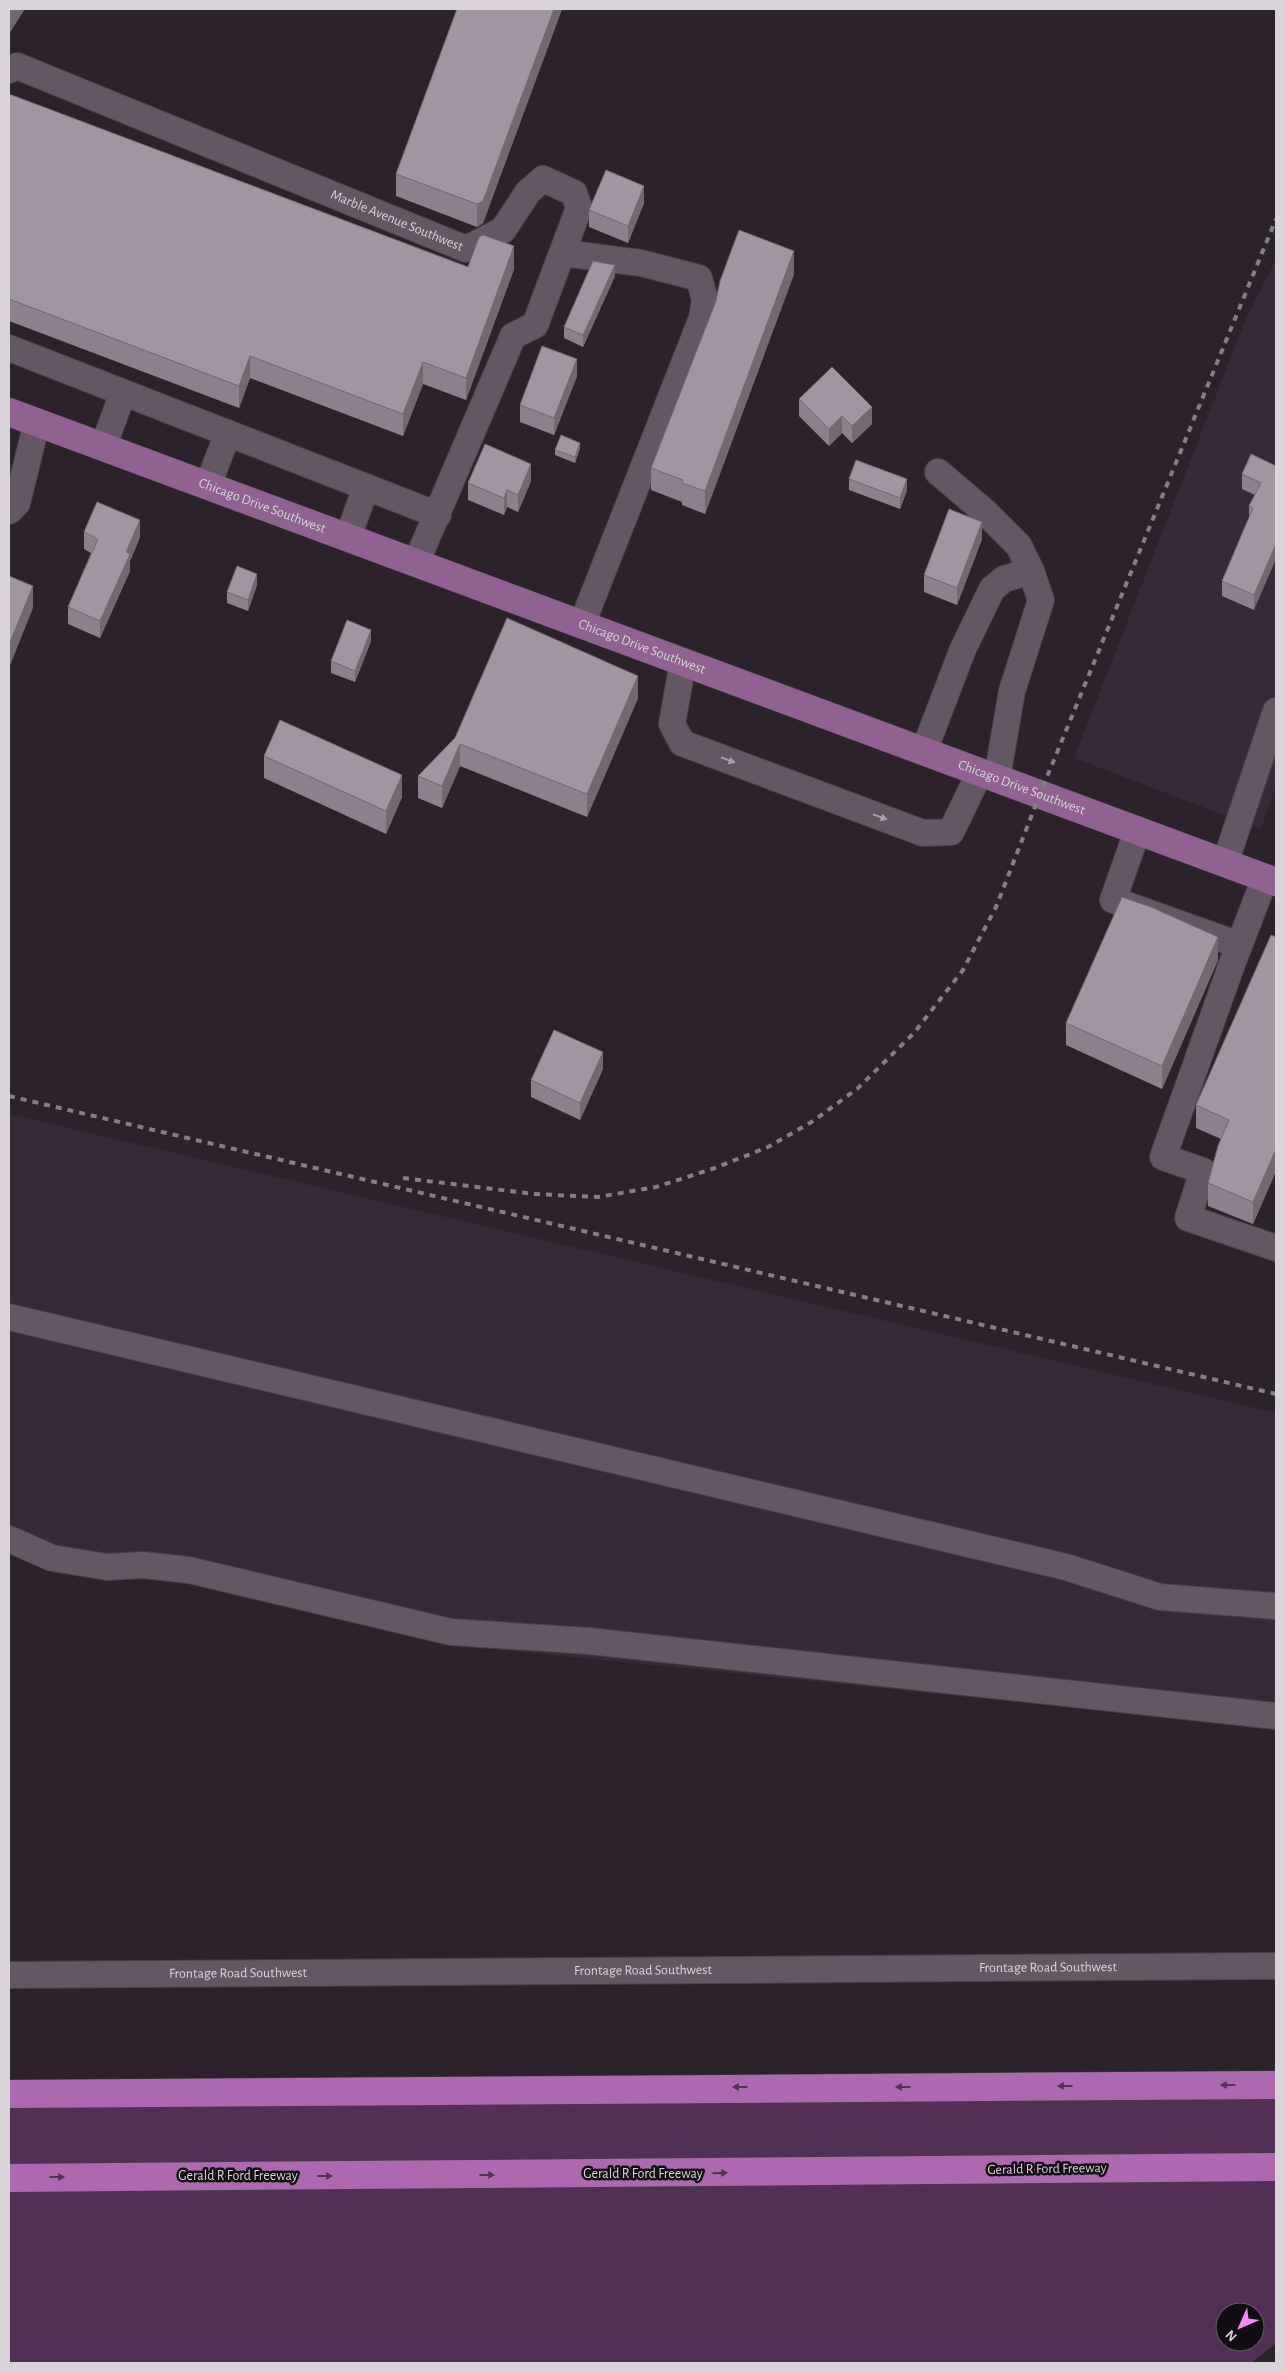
<svg xmlns="http://www.w3.org/2000/svg" width="1285" height="2372" font-family="'Alegreya Sans',sans-serif">
  <style>
    .built { fill: #382938 }
    .green { fill: #522f54; fill-rule: evenodd }
    .lines { fill: none; stroke-linecap: round; stroke-linejoin: round }
    .minor-casing { stroke: #473f47; stroke-width: 28 }
    .major-casing { stroke: #473f47; stroke-width: 29 }
    .highway-casing { stroke: #473f47; stroke-width: 29 }
    .minor { stroke: #635763; stroke-width: 26 }
    .major { stroke: #8f6291; stroke-width: 28 }
    .highway { stroke: #ad69b0; stroke-width: 28 }
    .rail { stroke: #867e86; stroke-width: 4; stroke-dasharray: 6 6; stroke-linecap: butt }
    .wall { fill: #8b808b }
    .shaded-wall { fill: #716871 }
    .building { fill: #a295a2; stroke: #716871 }
    .oneway { fill: #aaa1aa }
    .oneway2 { fill: #503251 }
    .labels { text-anchor: middle; dominant-baseline: central; stroke-width: 5; stroke-linejoin: round; paint-order: stroke }
    .street-label { font-size: 14px; fill: #dad3da; stroke: #120d12 }
  </style>
  <rect width="100%" height="100%" fill="#2c222c"/>
  <path class="built" d="M1276,260V785L1261,829L1074,758L1247,316Z
    M9,1114L1276,1413V1728L453,1645L9,1540Z"/>
  <path class="green" d="M1276,2085V2343L1251,2363H9V2094ZM1225,2312H1255V2342H1225Z"/>
  <g class="lines">
    <defs>
      <g id="minor">
        <path id="s1" d="M9,70L17,66L466,249L503,230L528,192L543,179L574,193L579,208L535,325L513,336L416,563"/>
        <path d="M563,253L641,263L699,278L705,300L702,318L582,624"/>
        <path d="M9,348L438,515"/>
        <path d="M103,447L123,393"/>
        <path d="M938,472L985,512L1019,546L1031,571L1041,600L1012,691L997,778"/>
        <path d="M208,485L228,433"/>
        <path d="M9,511L17,503L37,422"/>
        <path d="M348,537L366,487"/>
        <path d="M683,662L672,724L682,743L923,833L951,832L980,772"/>
        <path d="M924,751L963,649L992,589L1004,579L1031,571"/>
        <path d="M1137,832L1113,900L1239,945"/>
        <path d="M1225,863L1276,711"/>
        <path d="M1265,878L1232,964L1163,1157L1203,1171L1188,1218L1276,1248"/>
        <path d="M9,1317L1066,1567L1160,1597L1276,1606"/>
        <path d="M9,1539L52,1558L107,1567L143,1565L189,1570L451,1632L589,1641L1276,1716"/>
        <path id="s2" d="M9,1975L1276,1966"/>
      </g>
      <g id="major">
        <path id="s3" d="M9,412L1276,882"/>
      </g>
      <path id="highway" d="M9,2094L1276,2085
        M9,2178L1276,2167"/>
    </defs>
    <use href="#minor" class="minor-casing"/>
    <use href="#major" class="major-casing"/>
    <use href="#highway" class="highway-casing"/>
    <use href="#minor" class="minor"/>
    <use href="#major" class="major"/>
    <use href="#highway" class="highway"/>
    <path class="rail" d="M9,1096L1276,1394
      M403,1178L534,1194L598,1197L656,1187L715,1168L768,1147L813,1121L857,1089L914,1033L963,970L996,907L1040,794L1276,219"/>
  </g>
  <path class="wall" d="M457,9H562L483,223L477,227L396,196V174Z
    M9,94L468,267L514,269L466,400L423,384L403,436L250,378L239,408L9,321Z
    M644,203L628,243L589,227V210Z
    M794,274L705,514L682,505V502L651,490V468Z
    M615,276L583,347L564,338V327Z
    M577,376L554,435L520,422V405Z
    M799,399L872,424L852,443L842,433L829,446L799,416Z
    M580,448L575,463L555,455V450Z
    M1276,466L1254,610L1222,596V581L1249,517V506L1255,495L1242,489V474Z
    M849,479L907,490L900,509L849,490Z
    M531,481L518,512L507,507L504,515L468,500V483Z
    M84,532L140,537L130,561V571L100,638L68,624V607L91,553L84,549Z
    M982,539L957,605L924,592V575Z
    M257,585L248,611L227,603V592Z
    M371,641L355,682L331,673V661Z
    M638,698L587,817L460,766L442,808L418,798V776L455,738Z
    M264,756L402,797L386,834L264,778Z
    M1276,937V1171L1253,1224L1208,1206V1183L1221,1139L1196,1128V1105Z
    M1218,960L1162,1089L1066,1045V1023Z
    M603,1069L580,1120L531,1097V1080Z"/>
  <path class="shaded-wall" d="M11,9H25L9,34V12Z
    M554,9H562L483,223L477,227V204Z
    M644,186V203L628,243V226Z
    M514,246V269L466,400V378Z
    M794,251V274L705,514V491Z
    M615,265V276L583,347V335Z
    M250,356V378L239,408V386Z
    M577,359V376L554,435V418Z
    M423,362V384L403,436V414Z
    M872,407V424L852,443V426Z
    M842,416V433L829,446V429Z
    M580,443V448L575,463V457Z
    M531,464V481L518,512V495Z
    M907,479V490L900,509V498Z
    M507,490V507L504,515V498Z
    M140,520V537L130,561V571L100,638V621L126,552Z
    M982,522V539L957,605V588Z
    M1276,544V559L1254,610V595Z
    M257,574V585L248,611V600Z
    M33,586V608L9,668V645Z
    M371,630V641L355,682V671Z
    M638,676V698L587,817V794Z
    M460,744V766L442,808V786Z
    M402,775V797L386,834V811Z
    M1218,937V960L1162,1089V1066Z
    M603,1052V1069L580,1120V1103Z
    M1276,1149V1171L1253,1224V1202Z"/>
  <path class="building" d="M457,9H554L483,201L477,204L396,174Z
    M9,94L468,267L479,237L483,235L514,246L466,378L423,362L403,414L250,356L239,386L9,299Z
    M606,170L644,186L628,226L589,210Z
    M739,230L794,251L705,491L682,483L683,480L651,468L716,301L720,281Z
    M593,261L615,265L583,335L564,327Z
    M542,346L577,359L554,418L520,405Z
    M832,367L872,407L852,426L842,416L829,429L799,399Z
    M561,435L580,443L575,457L555,450Z
    M485,444L531,464L518,495L507,490L504,498L468,483Z
    M1251,454L1276,466V544L1254,595L1222,581L1253,508L1249,506L1261,483L1242,474Z
    M856,460L907,479L900,498L849,479Z
    M97,502L140,520L126,552L130,554L100,621L68,607L98,539L84,532Z
    M949,509L982,522L957,588L924,575Z
    M237,566L257,574L248,600L227,592Z
    M9,576L33,586L9,645Z
    M507,618L638,676L587,794L460,744L442,786L418,776L455,738Z
    M347,620L371,630L355,671L331,661Z
    M280,720L402,775L386,811L264,756Z
    M1122,897L1151,907L1218,937L1162,1066L1066,1023Z
    M1271,935L1276,937V1149L1253,1202L1208,1183L1218,1146L1229,1120L1196,1105Z
    M554,1030L603,1052L580,1103L531,1080Z"/>
  <defs><path id="oneway-solid" d="M-6-.8H1V-3.2L6.5 0L1 3.2V.8H-6Z" transform="scale(1.25)"/></defs>
  <g class="oneway">
    <use href="#oneway-solid" transform="translate(728 760) rotate(20)"/>
    <use href="#oneway-solid" transform="translate(880 817) rotate(20)"/>
  </g>
  <g class="oneway2">
    <use href="#oneway-solid" transform="translate(1228 2085) rotate(180)"/>
    <use href="#oneway-solid" transform="translate(1065 2086) rotate(180)"/>
    <use href="#oneway-solid" transform="translate(740 2087) rotate(180)"/>
    <use href="#oneway-solid" transform="translate(903 2087) rotate(180)"/>
    <use href="#oneway-solid" transform="translate(720 2173) rotate(-1)"/>
    <use href="#oneway-solid" transform="translate(487 2175)"/>
    <use href="#oneway-solid" transform="translate(325 2176)"/>
    <use href="#oneway-solid" transform="translate(57 2177)"/>
  </g>
  <g class="labels">
    <g class="street-label">
      <text stroke="none"><textPath href="#s1" startOffset="419">Marble Avenue Southwest</textPath></text>
      <text stroke="none"><textPath href="#s3" startOffset="270">Chicago Drive Southwest</textPath></text>
      <text stroke="none"><textPath href="#s3" startOffset="675">Chicago Drive Southwest</textPath></text>
      <text stroke="none"><textPath href="#s3" startOffset="1080">Chicago Drive Southwest</textPath></text>
      <text stroke="none"><textPath href="#s2" startOffset="1039">Frontage Road Southwest</textPath></text>
      <text stroke="none"><textPath href="#s2" startOffset="634">Frontage Road Southwest</textPath></text>
      <text stroke="none"><textPath href="#s2" startOffset="229">Frontage Road Southwest</textPath></text>
      <text transform="translate(1047 2169) rotate(-1)">Gerald R Ford Freeway</text>
      <text x="643" y="2174">Gerald R Ford Freeway</text>
      <text x="238" y="2176">Gerald R Ford Freeway</text>
    </g>
  </g>
  <rect width="1285" height="2372" fill="none" stroke="#dad3da" stroke-width="20"/>
  <g transform="translate(1240 2327) rotate(225)"><circle r="24" fill="#120d12" stroke="#625c62"/>
  <path d="M0-4L9 19L0 12L-9 19Z" fill="#f08bf6"/>
  <text y="-8" font-size="14" font-weight="bold" text-anchor="middle" fill="#dad3da">N</text>
  </g>
</svg>
